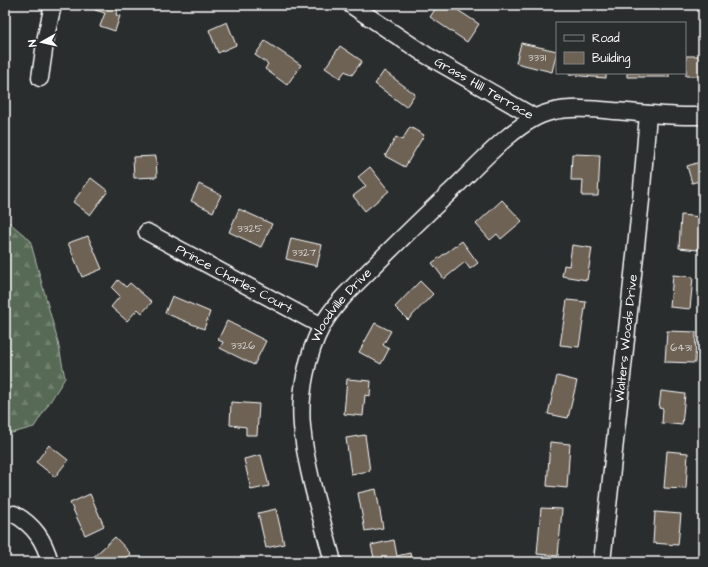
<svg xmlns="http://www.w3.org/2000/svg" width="708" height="567" font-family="'Architects Daughter',sans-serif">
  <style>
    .forest { fill: url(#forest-firs); stroke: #abb5aa }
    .building { fill: #6e6254; stroke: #fff }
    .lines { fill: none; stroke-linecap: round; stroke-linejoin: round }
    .minor-casing { stroke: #fff; stroke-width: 19 }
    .minor { stroke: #2a2d2e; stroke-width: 16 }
    .labels { text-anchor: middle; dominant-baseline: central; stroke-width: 3.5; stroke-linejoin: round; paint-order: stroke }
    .number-label { font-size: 11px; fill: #dbd8d4 }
    .street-label { font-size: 13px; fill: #fff; stroke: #2a2d2e }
  </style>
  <defs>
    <pattern id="forest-firs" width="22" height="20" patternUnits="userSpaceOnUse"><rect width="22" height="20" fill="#576b55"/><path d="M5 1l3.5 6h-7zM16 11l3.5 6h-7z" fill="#70816e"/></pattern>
  </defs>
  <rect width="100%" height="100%" fill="#2a2d2e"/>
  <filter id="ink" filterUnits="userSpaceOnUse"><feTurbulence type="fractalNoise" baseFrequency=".025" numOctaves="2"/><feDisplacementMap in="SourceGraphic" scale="8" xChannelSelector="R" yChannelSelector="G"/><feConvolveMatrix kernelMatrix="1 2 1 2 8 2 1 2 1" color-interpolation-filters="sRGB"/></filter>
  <g filter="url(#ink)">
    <path class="forest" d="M5,219L30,240L58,342L65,378L34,427L5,435Z"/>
    <path class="building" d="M5,5H10L7,14L5,13Z
      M97,5H119L116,15L120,16L115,31L100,26L105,13L95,10Z
      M438,5H450L479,24L467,42L430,17Z
      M227,22L236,45L218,53L209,30Z
      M265,41L301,65L287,85L265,69L268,64L255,55Z
      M521,43L557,51L552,72L516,63Z
      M340,46L362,61L352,75L345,71L340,78L325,68Z
      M686,56H703V76H686Z
      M384,71L415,94L406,107L375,84Z
      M569,73H606V78L569,75Z
      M627,73H669V77H627Z
      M410,127L424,135L405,167L385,156L396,137L402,140Z
      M572,154L600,155L598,196H582L583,180H571Z
      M156,156L157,177L134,178L133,157Z
      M703,161V180L692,183L687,166Z
      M370,167L389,191L365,211L353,196L366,186L358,177Z
      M91,178L108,191L90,215L73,202Z
      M199,184L221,195L213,212L191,201Z
      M502,200L522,221L501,239L497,234L490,240L476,224Z
      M239,209L272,224L261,247L229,232Z
      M681,215L701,217L698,250L679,248Z
      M88,236L102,269L82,277L68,243Z
      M291,238L322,245L317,266L286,259Z
      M462,241L478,263L470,269L465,262L444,279L432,263Z
      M572,245L592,248L587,280L562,276L564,265L569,266Z
      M673,275L693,277L690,309L670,307Z
      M118,280L126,287L130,283L152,302L142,313L138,309L127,321L111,307L120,296L112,288Z
      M420,281L433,294L408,320L395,307Z
      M172,296L210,312L204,329L165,313Z
      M567,300L586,302L579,347L560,345Z
      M227,321L266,341L254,365L220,348L223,342L218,340Z
      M375,323L391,331L383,345L389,349L381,364L359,352Z
      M667,331L696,332L695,363L665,362Z
      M557,376L577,381L568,418L548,414Z
      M347,379L371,381L370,396L365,395L363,416L344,414Z
      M661,391L685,394L682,425L662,423L663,409L659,408Z
      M231,402L259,404L257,435H246V427L230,425Z
      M365,435L370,471L351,474L346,438Z
      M550,442L570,444L567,488L547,486Z
      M49,445L68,460L55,477L36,462Z
      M667,451L688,453L686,489L664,488Z
      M261,455L269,486L251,490L244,459Z
      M376,489L383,528L365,531L358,493Z
      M90,494L104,526L85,535L70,503Z
      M541,508L562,509L558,556L537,554Z
      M276,509L284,544L266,548L258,513Z
      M655,512L681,514L678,545L653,543Z
      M115,537L131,554L122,562H88Z
      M394,540L397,556L410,553L412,562H375L371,545Z"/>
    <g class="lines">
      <defs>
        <g id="minor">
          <path id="s1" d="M351,5L426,55L534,117"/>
          <path d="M40,78L46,36L53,5"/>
          <path id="s2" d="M147,232L322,326"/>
          <path d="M14,514C34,525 44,540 50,562"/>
          <path id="s3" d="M333,562C322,518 306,472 302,426C299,394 307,354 322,326C334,304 354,286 371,269C396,244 422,218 448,194C474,170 516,120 550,112C570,107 593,109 614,111C643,113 673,117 703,116"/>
          <path id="s4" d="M602,562L641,200L648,114"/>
        </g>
      </defs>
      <use href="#minor" class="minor-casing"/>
      <use href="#minor" class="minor"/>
    </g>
  </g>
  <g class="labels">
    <g class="number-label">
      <text x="537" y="57">3331</text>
      <text x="250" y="228">3325</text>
      <text x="304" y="252">3327</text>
      <text x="243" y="345">3326</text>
      <text x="681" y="347">6431</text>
    </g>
    <g class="street-label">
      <text stroke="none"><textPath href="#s1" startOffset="157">Grass Hill Terrace</textPath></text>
      <text stroke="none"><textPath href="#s2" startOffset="99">Prince Charles Court</textPath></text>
      <text stroke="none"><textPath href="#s3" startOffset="271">Woodville Drive</textPath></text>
      <text stroke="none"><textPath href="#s4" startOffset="225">Walters Woods Drive</textPath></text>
    </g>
  </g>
  <rect width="708" height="567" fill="none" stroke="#2a2d2e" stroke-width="20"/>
  <rect x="10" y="10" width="688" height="547" fill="none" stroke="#fff" stroke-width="1.5" filter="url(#ink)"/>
  <rect x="556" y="22" width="130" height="52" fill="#2a2d2e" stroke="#7f8182"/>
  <rect x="564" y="35" width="20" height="6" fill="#2a2d2e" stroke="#7f8182"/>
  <text x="592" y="42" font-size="12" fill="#ffffff">Road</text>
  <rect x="564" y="52" width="20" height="12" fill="#6e6254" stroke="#7f8182"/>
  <text x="592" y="62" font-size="12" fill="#ffffff">Building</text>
  <g transform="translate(42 42) rotate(262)" stroke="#2a2d2e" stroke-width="3" paint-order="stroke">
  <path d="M0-3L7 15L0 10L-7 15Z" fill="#ffffff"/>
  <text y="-6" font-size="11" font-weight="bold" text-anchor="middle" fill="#ffffff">N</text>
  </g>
</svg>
